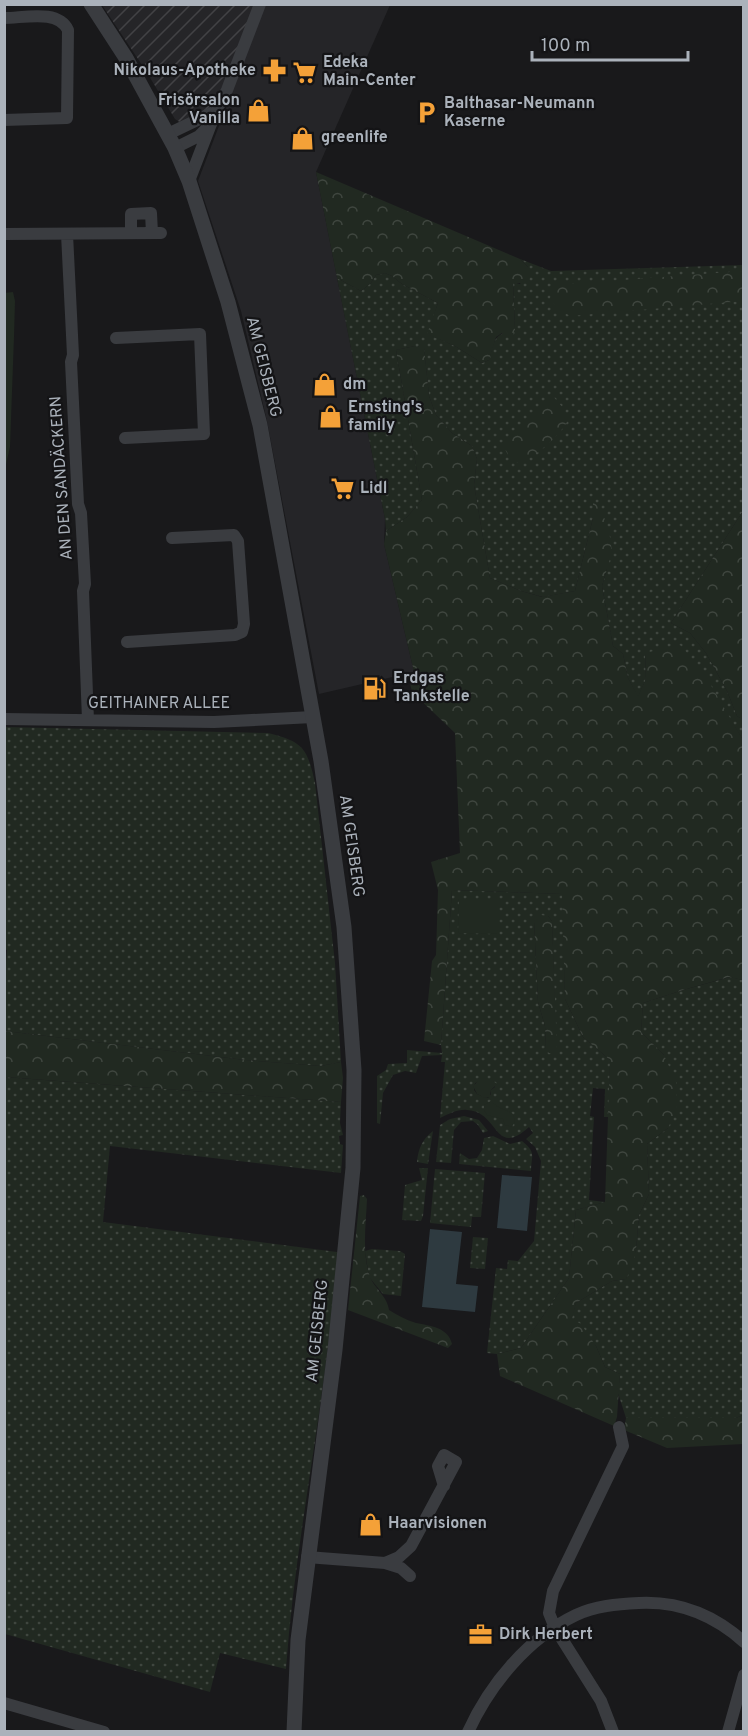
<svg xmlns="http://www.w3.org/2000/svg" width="748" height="1736" font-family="Overpass,sans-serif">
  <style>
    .built { fill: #252528 }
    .industrial { fill: url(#industrial-furrows) }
    .grass { fill: url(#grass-dots); fill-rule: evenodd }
    .forest { fill: url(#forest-crowns) }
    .park { fill: #212921 }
    .water { fill: #2e3a40 }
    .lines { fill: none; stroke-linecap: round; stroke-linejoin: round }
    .minor { stroke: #3a3c40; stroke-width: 12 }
    .tertiary { stroke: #3a3c40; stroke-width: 15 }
    .labels { text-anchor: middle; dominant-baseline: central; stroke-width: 4.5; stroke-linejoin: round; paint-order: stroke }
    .poi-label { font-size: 16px; font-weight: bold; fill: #abb2bb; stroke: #141416; text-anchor: start }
    .street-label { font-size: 16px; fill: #abb2bb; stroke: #141416 }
  </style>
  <defs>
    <pattern id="industrial-furrows" width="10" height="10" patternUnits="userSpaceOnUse" patternTransform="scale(1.5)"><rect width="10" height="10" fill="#252528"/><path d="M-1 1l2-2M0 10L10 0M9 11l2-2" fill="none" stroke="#424245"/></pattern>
    <pattern id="grass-dots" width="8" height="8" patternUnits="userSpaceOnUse" patternTransform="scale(1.5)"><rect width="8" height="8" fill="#212921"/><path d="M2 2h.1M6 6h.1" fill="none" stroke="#3f463f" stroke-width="1.8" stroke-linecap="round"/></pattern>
    <pattern id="forest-crowns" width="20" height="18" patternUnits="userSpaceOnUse" patternTransform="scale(1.5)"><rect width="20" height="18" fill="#212921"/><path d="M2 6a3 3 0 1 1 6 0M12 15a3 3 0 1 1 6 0" fill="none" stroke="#3f463f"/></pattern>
  </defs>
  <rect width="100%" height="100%" fill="#19191b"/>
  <path class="built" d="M265,5H390L316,172L385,519L384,544L414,672L319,694L267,421L241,311L198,181Z"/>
  <path class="industrial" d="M102,5H254L216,105L181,123L175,119L146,71Z"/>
  <path class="grass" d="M520,259L551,271L743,265V511L671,623L690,633L706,653L727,691L737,716L743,720V740L727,714L645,653L646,679L638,697L628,678L623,654L613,646L602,586L607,569L593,500V518L575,591L543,597L521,591L490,578L474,485L477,459L472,446L452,433L436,415L429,396L424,348L415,346L396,350L422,500L407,517L386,531L385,519L337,278L361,291L371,283L376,275L385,273L392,276L402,284L438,303L428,334L455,346L482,363L489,360C495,340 493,334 515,330L513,282L520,284L528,267Z
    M5,727L268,733C303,742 307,747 315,783L335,963L341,1062L321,1066L245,1060L5,1031L4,986L7,950L4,949Z
    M452,890L563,894L565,999L583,1037L610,1060L609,1117H604L605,1089L593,1088L590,1116L594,1117L589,1200L605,1202L576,1210L569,1278L521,1348L497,1354L487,1353L496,1268L507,1269L508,1260L518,1261L534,1241L541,1161L535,1147L526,1139L533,1133L529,1127C494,1159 499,1111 467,1110C458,1109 449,1114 440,1118L445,1062H441L442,1055L422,1056L416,1073L405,1071L393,1075L383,1093L380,1124L377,1123V1076L386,1070L388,1064L407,1063V1050L442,1053L441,1045ZM548,916L552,921L556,1051L546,1050L545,1026L538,1002L534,921ZM482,1081H491L495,1087L491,1090V1094L488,1098L477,1094L474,1090L475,1083Z
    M730,977L743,980V1415L736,1418H626L618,1393L620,1374L605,1367L596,1346L571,1320L576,1303L612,1281L626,1279L636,1250L639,1215L649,1194L647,1144L668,1128L664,1055L641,1032L643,1003L683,990Z
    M4,1077L341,1102L340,1123L343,1135L339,1136L340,1144L343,1145L341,1173L110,1146L103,1222L337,1252C336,1292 330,1331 325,1370C312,1470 293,1569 286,1669L220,1653L210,1692L5,1634Z
    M464,1116L479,1120L488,1131L483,1133L478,1125L473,1121L461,1122L454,1130L451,1163L436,1162L440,1125L450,1119Z
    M433,1131L428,1164L417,1162C418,1150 422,1139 433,1131Z
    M493,1136L510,1144L522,1141C537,1153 531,1156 531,1171L459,1164L460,1153L469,1159L477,1158L482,1150L484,1138Z
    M419,1168H428L423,1216L421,1221L402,1220L405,1185L422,1180Z
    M435,1169L485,1173L481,1217H472L471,1227L430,1223Z
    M473,1237L488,1238L485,1269L470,1268Z
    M372,1249L400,1251L405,1254L401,1296L383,1294L369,1277L365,1251Z"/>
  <path class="forest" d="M316,172L520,259L528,267L531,274L528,283H513L515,330L512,337L502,333L496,337L489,360L482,363L455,346L427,334L438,303L402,284L392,276L385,273L376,275L371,283L361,291L337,278Z
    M743,271V301L571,316L560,311L550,300L552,285L556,282L570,284Z
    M415,346L424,347L429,396L436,415L452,433L472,446L477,459L474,485L490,578L521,591L542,597L575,591L593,518V499L603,514L610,537L612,552L602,586L613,646L623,654L628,678L638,696L646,679L645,653L680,645L694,661L712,687L743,740V980L729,977L683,990L643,1003L641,1032L664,1055L676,1082L677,1109L668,1128L647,1144L649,1194L639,1215L636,1250L632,1267L626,1279L612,1281L576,1303L572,1319L581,1324L596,1346L605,1367L620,1374L617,1417L614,1426L500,1376L497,1354L521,1348L569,1278L576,1210L605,1202L610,1060L583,1037L565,999L562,894L452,890L441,1045L424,1041L432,961L436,955L438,890L431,862L460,853L455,733L412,692L408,674L414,672L384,544L386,531L407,517L422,500L396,350Z
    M553,396L563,408L568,420C561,435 533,460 516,463L508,455L503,445L519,430L529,415Z
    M743,511V720L737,716L727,691L706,653L690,633L671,623Z
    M541,915L548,916L552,921L557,1051L554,1054L549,1053L546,1050L545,1026L538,1002L534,921L536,917Z
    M5,1031L245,1060L321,1066L341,1062L343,1078L341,1102L5,1077Z
    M364,1195L367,1199C366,1223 362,1250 369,1274C373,1288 387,1295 389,1310C397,1315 406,1320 416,1323C430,1326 448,1327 452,1344L448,1348L348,1310L360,1196Z
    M743,1415V1444L667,1448L624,1430L626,1418H736Z"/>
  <path class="park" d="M13,292L15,301L14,337L10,447L5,469L4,293Z
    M459,899H497V934L458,933Z
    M478,1081H493L497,1084L491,1090L490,1097L485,1098L477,1094L473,1086Z
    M491,1101C499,1110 504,1108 513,1114L515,1121L512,1127L505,1125L503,1119L487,1115L484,1110V1105Z"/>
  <path class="water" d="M502,1175L532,1177L527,1231L497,1228Z
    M430,1229L462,1232L456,1284L478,1286L475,1312L422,1307Z"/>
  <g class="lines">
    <path class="minor" d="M4,18C24,18 58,9 68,30L67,118L4,120
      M168,134L216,111
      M175,148L199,136L210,125
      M189,181L216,111L227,90L260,4
      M131,233V214L151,213L152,233
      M4,234L161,233
      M67,234L73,355L71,362L78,504L81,513L85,584L83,591L88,720
      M116,338L200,334L204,434L125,438
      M127,642L235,635L242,632L244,624L238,541L234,535L172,538
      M4,719L214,722L313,717
      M307,1557L385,1563L399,1557L411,1546L456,1462L444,1455L438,1466L444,1486
      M385,1563L401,1568L410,1576
      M4,1703L104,1732
      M468,1732C490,1684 528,1638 576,1615C595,1606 617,1604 639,1603C679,1601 714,1615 744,1642
      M613,1732L601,1701L555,1628L549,1613L553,1591L623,1446L619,1427
      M728,1732L744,1675"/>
    <path class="tertiary" d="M91,4L126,58L175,148L189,181L228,302L260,425L321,761L344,927L354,1070L353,1168L335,1350L298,1640L294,1732"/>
  </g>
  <defs>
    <symbol id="pharmacy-bare" viewBox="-9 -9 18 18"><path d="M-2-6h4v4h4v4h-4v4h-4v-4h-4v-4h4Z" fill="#f4a138" stroke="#141416" stroke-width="2.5" paint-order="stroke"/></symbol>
    <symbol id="supermarket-bare" viewBox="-9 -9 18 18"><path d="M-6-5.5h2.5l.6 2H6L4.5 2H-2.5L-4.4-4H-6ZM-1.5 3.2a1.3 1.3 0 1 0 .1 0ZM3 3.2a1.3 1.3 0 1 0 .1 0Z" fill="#f4a138" stroke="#141416" stroke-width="2.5" paint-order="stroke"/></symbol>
    <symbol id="shop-bare" viewBox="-9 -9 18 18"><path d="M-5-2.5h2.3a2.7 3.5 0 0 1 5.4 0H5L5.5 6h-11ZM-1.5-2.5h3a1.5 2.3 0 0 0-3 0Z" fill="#f4a138" stroke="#141416" stroke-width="2.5" paint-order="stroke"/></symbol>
    <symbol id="parking-bare" viewBox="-9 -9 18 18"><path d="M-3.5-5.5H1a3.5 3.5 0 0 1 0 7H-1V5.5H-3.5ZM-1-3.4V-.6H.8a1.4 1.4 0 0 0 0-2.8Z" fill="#f4a138" stroke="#141416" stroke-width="2.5" paint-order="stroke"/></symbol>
    <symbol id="fuel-bare" viewBox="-9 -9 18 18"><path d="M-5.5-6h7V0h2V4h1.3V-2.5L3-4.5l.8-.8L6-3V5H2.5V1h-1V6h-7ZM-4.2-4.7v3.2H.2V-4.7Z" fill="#f4a138" stroke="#141416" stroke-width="2.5" paint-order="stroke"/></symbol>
    <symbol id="office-bare" viewBox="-9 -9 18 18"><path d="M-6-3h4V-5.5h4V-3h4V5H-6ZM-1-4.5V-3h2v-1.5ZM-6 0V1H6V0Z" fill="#f4a138" stroke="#141416" stroke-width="2.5" paint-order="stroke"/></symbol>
  </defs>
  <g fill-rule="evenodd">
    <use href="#pharmacy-bare" x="258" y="54" width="33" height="33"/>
    <use href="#supermarket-bare" x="288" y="56" width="33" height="33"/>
    <use href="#shop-bare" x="242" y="94" width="33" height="33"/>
    <use href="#parking-bare" x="410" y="96" width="33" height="33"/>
    <use href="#shop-bare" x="286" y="122" width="33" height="33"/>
    <use href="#shop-bare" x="308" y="368" width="33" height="33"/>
    <use href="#shop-bare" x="314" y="400" width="33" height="33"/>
    <use href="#supermarket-bare" x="326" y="472" width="33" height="33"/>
    <use href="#fuel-bare" x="358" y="672" width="33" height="33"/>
    <use href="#shop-bare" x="354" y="1508" width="33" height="33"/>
    <use href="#office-bare" x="464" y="1618" width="33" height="33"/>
  </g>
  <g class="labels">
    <g class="poi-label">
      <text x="323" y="63">Edeka<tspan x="323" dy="18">Main-Center</tspan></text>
      <text x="256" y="71" text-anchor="end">Nikolaus-Apotheke</text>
      <text x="240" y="101" text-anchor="end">Frisörsalon<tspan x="240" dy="18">Vanilla</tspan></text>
      <text x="444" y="104">Balthasar-Neumann<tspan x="444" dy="18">Kaserne</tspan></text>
      <text x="321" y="138">greenlife</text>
      <text x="343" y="385">dm</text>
      <text x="348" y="408">Ernsting's<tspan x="348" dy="18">family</tspan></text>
      <text x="360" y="489">Lidl</text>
      <text x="393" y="679">Erdgas<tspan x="393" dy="18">Tankstelle</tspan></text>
      <text x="388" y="1524">Haarvisionen</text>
      <text x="499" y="1635">Dirk Herbert</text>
    </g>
    <g class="street-label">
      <text transform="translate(263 367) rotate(76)">AM GEISBERG</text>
      <text transform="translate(62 478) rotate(-94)">AN DEN SANDÄCKERN</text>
      <text x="159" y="704">GEITHAINER ALLEE</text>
      <text transform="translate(351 846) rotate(82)">AM GEISBERG</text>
      <text transform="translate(318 1331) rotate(-84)">AM GEISBERG</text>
    </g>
  </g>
  <rect width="748" height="1736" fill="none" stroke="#abb2bb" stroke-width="12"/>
  <path d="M532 51v9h156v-9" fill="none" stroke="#abb2bb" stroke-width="3"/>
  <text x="541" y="51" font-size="18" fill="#abb2bb" stroke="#141416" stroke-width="4.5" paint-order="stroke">100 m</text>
</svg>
